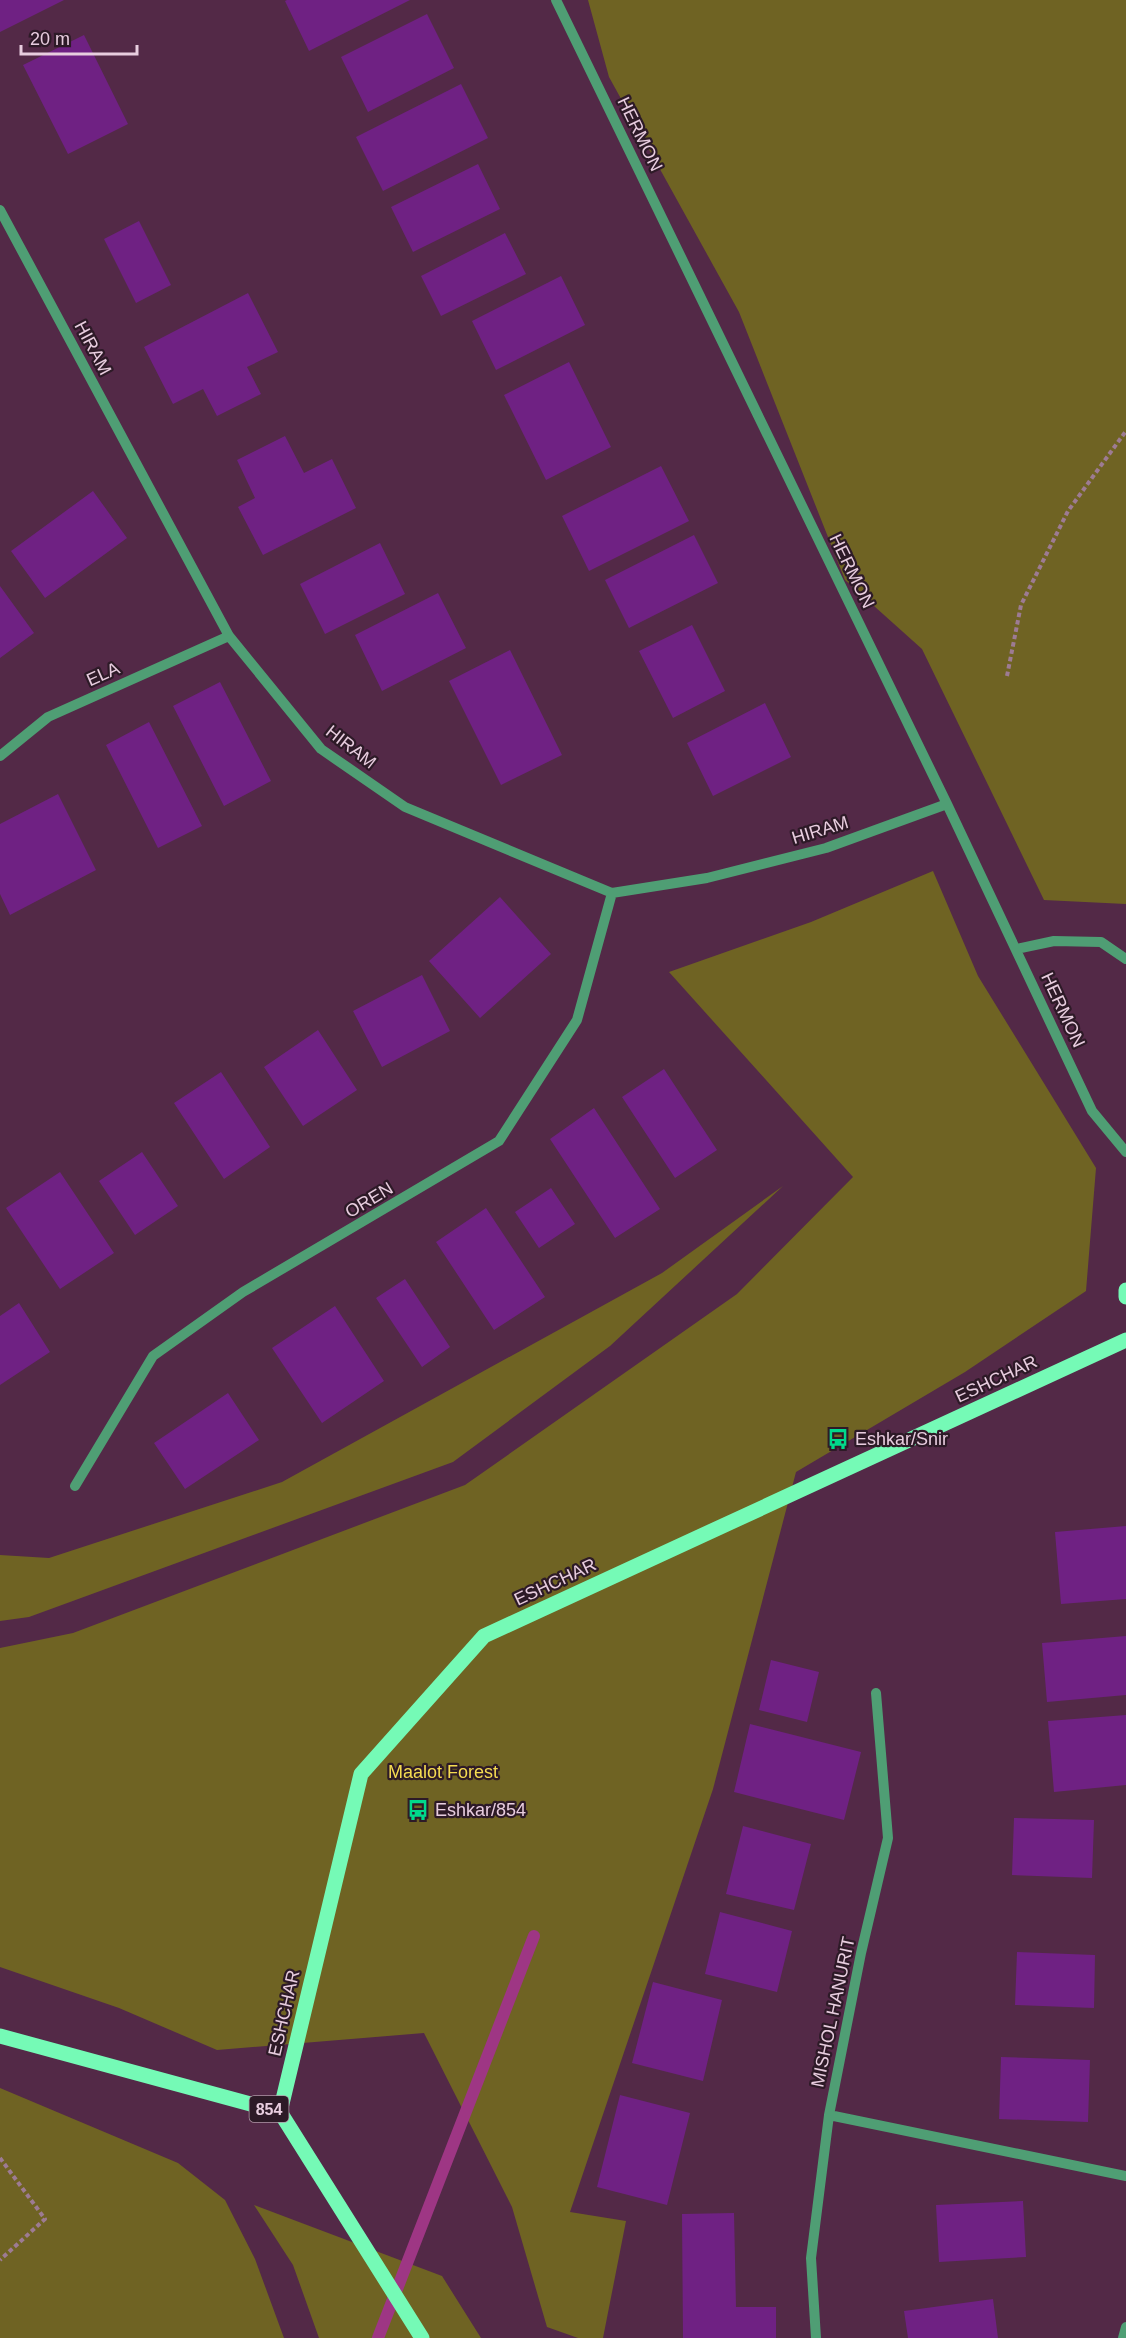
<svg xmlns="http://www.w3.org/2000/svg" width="1126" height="2338" font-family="Arial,sans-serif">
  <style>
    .green { fill: #6f6323 }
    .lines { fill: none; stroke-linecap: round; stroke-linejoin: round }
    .stream { stroke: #9e3684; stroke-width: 12 }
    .building { fill: #6f2183 }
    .path { stroke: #9d7b93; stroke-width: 4; stroke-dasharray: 4.5 3; stroke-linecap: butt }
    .minor { stroke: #4f9e74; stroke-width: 10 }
    .major { stroke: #75fab6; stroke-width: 15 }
    .labels { text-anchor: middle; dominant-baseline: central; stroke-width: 4.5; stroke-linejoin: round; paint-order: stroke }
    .shield { fill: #2d1a27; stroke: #b097a8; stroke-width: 1.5 }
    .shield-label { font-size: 16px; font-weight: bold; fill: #e8cddf }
    .street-label { font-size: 18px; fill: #e8cddf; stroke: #2d1a27 }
    .poi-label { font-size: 18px; fill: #e8cddf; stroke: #2d1a27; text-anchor: start }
    .park-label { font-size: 18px; fill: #f5db51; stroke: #2d1a27 }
  </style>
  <rect width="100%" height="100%" fill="#532947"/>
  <path class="green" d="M588,0H1126V904L1044,900L922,649L845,580L739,312L609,77Z
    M933,871L978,976L1096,1168L1086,1291L965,1372L796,1472L713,1789L570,2212L626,2221L603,2338H578L547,2327L512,2207L424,2033L217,2050L119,2008L0,1967V1648L73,1633L465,1485L737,1294L853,1177L669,972L811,922Z
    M783,1186L610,1346L453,1462L29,1617L0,1621V1555L49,1558L282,1482L662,1273Z
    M0,2088L178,2163L225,2200L255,2259L284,2338H0Z
    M254,2205L442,2276L481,2338H319L293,2265Z"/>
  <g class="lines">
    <path class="stream" d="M378,2338L534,1936"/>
  </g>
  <path class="building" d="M0,0H64L0,32Z
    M287,0H410L309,51L285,1Z
    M427,14L454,68L368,112L341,57Z
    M84,35L128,124L68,154L23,65Z
    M461,84L488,138L383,191L356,137Z
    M478,164L500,209L413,252L391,207Z
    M139,221L171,285L136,303L104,239Z
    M505,233L526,274L441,316L421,276Z
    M561,276L585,325L496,370L472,321Z
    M248,293L278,352L247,367L261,394L217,416L203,389L173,404L144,347Z
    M569,362L611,447L546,480L504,395Z
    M285,436L304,473L332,459L356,508L263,555L238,507L255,498L237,460Z
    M661,466L689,521L589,571L562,516Z
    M93,491L127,538L45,598L11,551Z
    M694,535L718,583L629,628L605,580Z
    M380,543L405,594L325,634L300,584Z
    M0,586L34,633L0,658Z
    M438,593L466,648L382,691L355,635Z
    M692,625L725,691L673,718L639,651Z
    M510,650L562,755L501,785L449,681Z
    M220,682L271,781L224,806L173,706Z
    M765,703L791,757L713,796L687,743Z
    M149,722L202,826L158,848L106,745Z
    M58,794L96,870L10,915L0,894V824Z
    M500,897L551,954L480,1018L429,961Z
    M422,975L450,1031L382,1067L353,1011Z
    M318,1030L357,1090L303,1126L264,1067Z
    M664,1069L717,1150L675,1178L622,1097Z
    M221,1072L270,1147L224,1179L174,1103Z
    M594,1108L660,1209L615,1238L550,1139Z
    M142,1152L178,1206L135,1235L99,1181Z
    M60,1172L114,1253L60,1289L6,1208Z
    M551,1188L575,1224L539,1248L515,1212Z
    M486,1208L545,1297L494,1330L436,1242Z
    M405,1279L450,1347L422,1367L376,1298Z
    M19,1303L50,1352L0,1385V1316Z
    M335,1306L384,1381L322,1423L272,1348Z
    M228,1393L259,1440L185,1489L154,1443Z
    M1126,1526V1599L1061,1604L1055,1532Z
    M1126,1636V1695L1047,1702L1042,1643Z
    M771,1660L819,1672L807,1722L759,1710Z
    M1126,1715V1785L1054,1792L1048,1721Z
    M750,1724L861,1752L844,1820L734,1792Z
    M1014,1818L1094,1820L1092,1878L1012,1875Z
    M743,1826L811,1844L794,1910L726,1894Z
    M720,1912L792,1931L777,1992L705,1974Z
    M1017,1952L1095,1955L1094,2008L1015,2005Z
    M653,1982L722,2000L703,2081L632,2063Z
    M1001,2057L1090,2060L1088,2122L999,2119Z
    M620,2095L690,2113L667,2205L597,2187Z
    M1023,2201L1026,2257L939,2262L936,2205Z
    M734,2213L736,2307H776V2338H683L682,2214Z
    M993,2299L998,2338H908L904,2311Z"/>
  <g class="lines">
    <path class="path" d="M1007,676L1021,605L1068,511L1126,431
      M0,2158L45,2219L0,2260"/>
    <path class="minor" d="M556,0L947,804L1092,1111L1126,1152
      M0,210L229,636L321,749L405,807L612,893L707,878L826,848L947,804
      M0,756L48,717L229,636
      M1016,949L1054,941L1101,942L1126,959
      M75,1486L153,1356L243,1292L499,1141L577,1020L612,893
      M829,2115L1126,2176
      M816,2338L811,2258L829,2115L861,1953L888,1838L876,1693
      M1123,2338L1126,2327"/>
    <path class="major" d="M1126,1290V1297
      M0,2036L280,2112L422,2338
      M280,2112L361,1774L484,1636L1126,1340"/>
  </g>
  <defs>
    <symbol id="bus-bare" viewBox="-9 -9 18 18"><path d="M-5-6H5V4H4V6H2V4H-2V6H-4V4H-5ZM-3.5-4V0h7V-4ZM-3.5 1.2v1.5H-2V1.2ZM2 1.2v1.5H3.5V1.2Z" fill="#01d98b" stroke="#2d1a27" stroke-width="2.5" paint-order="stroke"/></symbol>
  </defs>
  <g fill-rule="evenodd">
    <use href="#bus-bare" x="823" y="1424" width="30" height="30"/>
    <use href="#bus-bare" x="403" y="1795" width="30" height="30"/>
  </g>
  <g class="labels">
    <rect class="shield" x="249.5" y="2096" width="39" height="26" rx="4.5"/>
    <g class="shield-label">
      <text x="269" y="2109">854</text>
    </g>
    <g class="street-label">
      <text transform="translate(640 134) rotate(64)">HERMON</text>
      <text transform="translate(93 348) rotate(62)">HIRAM</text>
      <text transform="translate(852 571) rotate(64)">HERMON</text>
      <text transform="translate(103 674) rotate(-24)">ELA</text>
      <text transform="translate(351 747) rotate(38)">HIRAM</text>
      <text transform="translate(820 830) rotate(-17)">HIRAM</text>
      <text transform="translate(1063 1010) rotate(65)">HERMON</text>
      <text transform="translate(369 1200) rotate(-31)">OREN</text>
      <text transform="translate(996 1379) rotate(-25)">ESHCHAR</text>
      <text transform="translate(555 1582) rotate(-25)">ESHCHAR</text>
      <text transform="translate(833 2012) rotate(-78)">MISHOL HANURIT</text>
      <text transform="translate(284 2013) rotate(-77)">ESHCHAR</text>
    </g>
    <g class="poi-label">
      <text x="855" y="1439">Eshkar/Snir</text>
      <text x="435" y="1810">Eshkar/854</text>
    </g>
    <g class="park-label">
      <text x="443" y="1772">Maalot Forest</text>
    </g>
  </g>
  <path d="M21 45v9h116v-9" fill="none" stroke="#e8cddf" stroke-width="3"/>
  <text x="30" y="45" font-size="18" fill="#e8cddf" stroke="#2d1a27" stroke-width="4.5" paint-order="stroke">20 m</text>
</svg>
